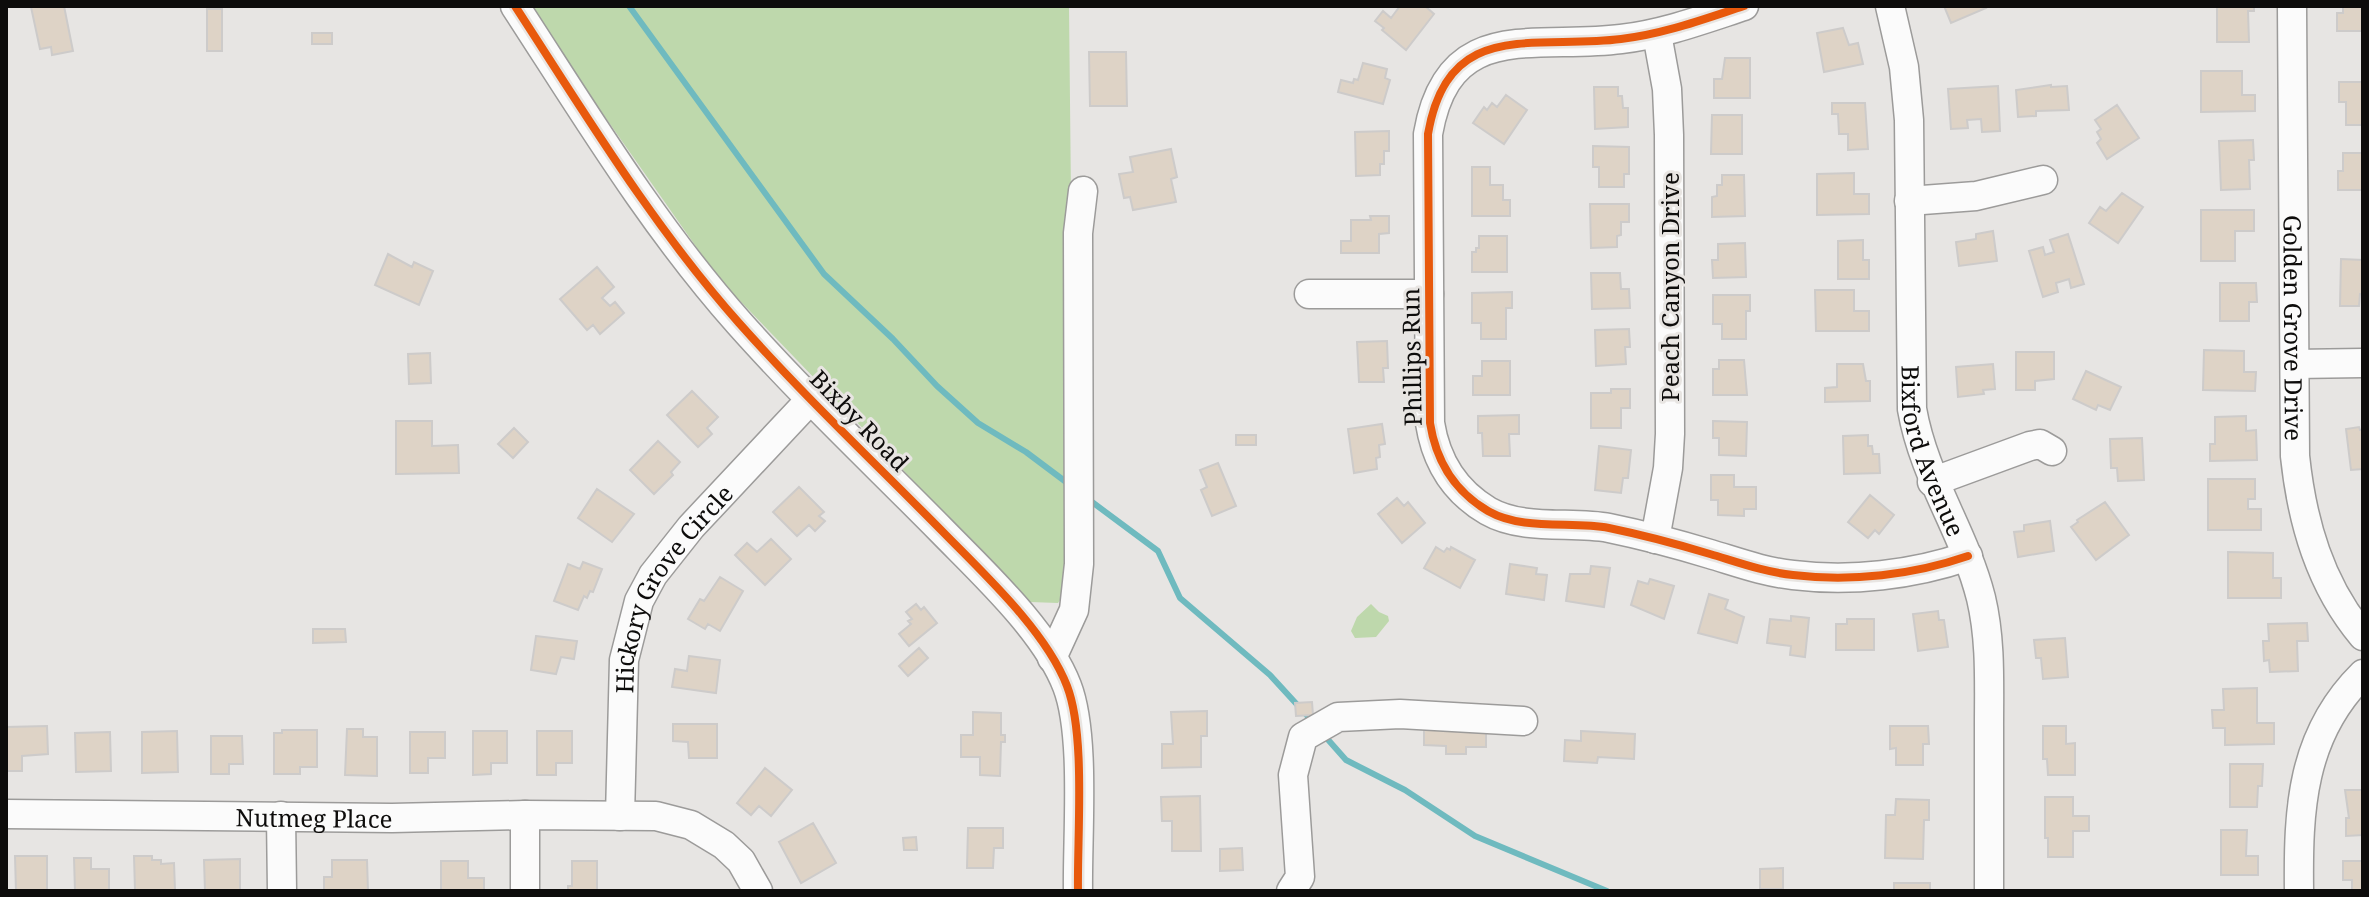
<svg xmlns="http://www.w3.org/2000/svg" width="2369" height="897" font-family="'Noto Serif',serif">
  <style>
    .green { fill: #bed8ac }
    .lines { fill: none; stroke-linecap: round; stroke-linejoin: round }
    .stream { stroke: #6fbabf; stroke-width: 6 }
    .building { fill: #ded3c6; stroke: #cdcbca; stroke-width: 2 }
    .minor-casing { stroke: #9c9b9a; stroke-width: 31 }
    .minor { stroke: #fbfbfb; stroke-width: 28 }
    .cycleway-casing { stroke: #e8e5e2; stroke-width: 13 }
    .cycleway { stroke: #e8590c; stroke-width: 8 }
    .labels { text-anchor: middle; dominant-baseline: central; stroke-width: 6; stroke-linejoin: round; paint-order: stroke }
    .street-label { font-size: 24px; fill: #0d0c0b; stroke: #e8e5e2 }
  </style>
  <rect width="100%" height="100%" fill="#e7e5e3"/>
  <path class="green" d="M531,6H1069L1075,579L1058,603L1030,602L718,278L570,67Z
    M1371,604L1379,612L1388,616L1389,621L1376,637L1355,638L1351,631L1357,617Z"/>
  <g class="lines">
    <path class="stream" d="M629,6L824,274L893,339L937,386L978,423L1026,452L1070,485
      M1088,499L1158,551L1180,598L1270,675L1313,722
      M1323,734L1346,760L1405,790L1475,836L1607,891"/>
  </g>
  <path class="building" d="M64,6L73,51L52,55L51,47L40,49L31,7Z
    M1400,6H1425L1434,14L1406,50L1382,30L1384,28L1375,21L1383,11L1391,18Z
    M1944,6H1985L1986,8L1951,23Z
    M2217,6H2254V11H2248L2249,42H2217Z
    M2343,6H2363V31H2337V13H2343Z
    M207,9H222V51H207Z
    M1843,28L1849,45L1858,43L1863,64L1824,72L1817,33Z
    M312,33H332V44H312Z
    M1089,52H1126L1127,106H1090Z
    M1725,58H1750V98H1714V79H1722Z
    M1363,63L1387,69L1385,78L1390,80L1383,104L1338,92L1341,80L1353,83L1354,79L1358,80Z
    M2201,71H2242V95H2255V111L2201,112Z
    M2339,82H2363V125H2346V102H2339Z
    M2051,85V87L2067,86L2069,110L2036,111V116L2018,117L2016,90Z
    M1998,86L2000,131L1982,132L1981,119L1967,120L1968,128L1951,129L1948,89Z
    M1594,87H1618V96H1622L1623,108H1628V127L1595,129Z
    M1506,95L1527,110L1504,144L1473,123L1484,107L1487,110L1492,103L1497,107Z
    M1832,103H1865L1868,149L1848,150V134H1839L1838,114H1832Z
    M2117,105L2139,138L2107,159L2097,143L2101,139L2097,132L2101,129L2095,120Z
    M1712,115H1742V154H1711Z
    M1389,131V151H1384V164H1380V175L1356,176L1355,132Z
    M2253,140L2254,160H2249L2250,189L2221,190L2219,141Z
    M1593,146L1629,147V174H1624V187H1599V167H1593Z
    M1171,149L1177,177L1171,179L1176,202L1133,210L1130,197L1124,198L1119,174L1133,172L1130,157Z
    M2343,153H2363V190H2338V171H2343Z
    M1472,167H1490V185H1503V200H1510V216H1472Z
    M1854,173V194H1869V214L1817,215V174Z
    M1722,175H1744L1745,216L1712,217V197L1717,196V185H1722Z
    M2122,193L2143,207L2118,243L2089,223L2100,207L2106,211Z
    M1590,204H1629V222H1621V235L1617,236V247L1591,248Z
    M2201,210H2254V231H2235V261H2201Z
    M1370,216H1389V233L1379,234V253H1341V241H1351V220H1371Z
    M1993,231L1997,261L1959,266L1956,242L1976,239V234Z
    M2068,234L2084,284L2071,288L2069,279L2056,283L2058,292L2043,297L2029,251L2043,247L2045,255L2054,252L2050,240Z
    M1479,236H1507V272H1472V252H1476V248H1479Z
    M1863,240V260H1869V279H1838V241Z
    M1745,243L1746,277L1713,278L1712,260H1718V244Z
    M388,254L412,267L414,262L433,271L419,305L375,285Z
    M2341,259L2363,260V294H2360L2359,306H2340Z
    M597,267L614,287L602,298L610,306L615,302L624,313L600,334L593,325L587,330L560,299Z
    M1591,273H1620L1621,289H1629L1630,308L1592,309Z
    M2220,283H2256L2257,302H2249V321H2220Z
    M1815,290H1854V311H1869V331H1816Z
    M1512,292V308H1506V339H1481V323H1472V293Z
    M1713,295H1750V311H1746V339H1722V324H1713Z
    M1629,329L1630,347H1625L1626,364L1596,366L1595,330Z
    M1387,341L1388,368H1383L1384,382H1359L1357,342Z
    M2204,350L2244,351V372H2256L2255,391L2203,390Z
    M2016,352H2054V379L2035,381V390H2016Z
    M430,353L431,383L409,384L408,354Z
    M1719,360H1744L1747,395H1713V369H1719Z
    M1482,361H1510V395H1473V376H1482Z
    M1837,364H1863L1866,381H1870V401L1825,402V388L1837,387Z
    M1993,364L1995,389L1983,390L1984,394L1958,397L1956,367Z
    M2086,371L2121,387L2110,410L2098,405L2096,410L2073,399Z
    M1611,389H1630V408H1621V428H1591V393H1611Z
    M692,391L718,417L707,428L712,434L698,447L667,415Z
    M1519,415V434H1509L1510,456H1483L1482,433H1478V416Z
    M2246,416V431L2256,430L2257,460L2210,461V444H2215V417Z
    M396,421H432V446L458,445L459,473L396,474Z
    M1713,421L1747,422L1746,456L1719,455V438H1713Z
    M1382,424L1385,444L1379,445L1380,457L1376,458L1377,469L1354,473L1348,429Z
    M2359,427L2360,430H2363V469L2351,470L2346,429Z
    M514,428L528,442L513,458L498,444Z
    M1236,435H1256V445H1236Z
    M1868,435V446H1872L1873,454H1879L1880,473L1844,474L1843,436Z
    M2142,438L2144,480L2118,481L2117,468H2111L2110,439Z
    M658,441L680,462L671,472L673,475L654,494L630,470Z
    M1599,446L1631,450L1628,478H1623L1621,493L1595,490Z
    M1218,463L1236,506L1212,516L1201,490L1207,487L1200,470Z
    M1711,475H1734V487H1756V509H1744V516L1718,515V500H1711Z
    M2208,479H2255V499H2248V509H2261V530H2208Z
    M799,487L824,512L819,516L825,521L815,531L809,525L797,536L773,512Z
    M597,489L634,514L612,542L578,518Z
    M1870,495L1894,515L1879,534L1875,530L1868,538L1848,522Z
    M1397,498L1404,506L1408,502L1425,523L1402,543L1378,514Z
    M2105,502L2129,535L2096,560L2071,527L2078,522L2077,520Z
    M2050,521L2054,551L2018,557L2014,532L2024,531V525Z
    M771,539L791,559L765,585L735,555L747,543L757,552Z
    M1436,547L1444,552L1447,548L1450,550L1451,547L1475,560L1460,588L1424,568Z
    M2228,552L2273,553V578H2281V598H2228Z
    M583,562L602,569L593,592L590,591L587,598L584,596L578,610L554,601L568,564L580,569Z
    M1510,564L1537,568L1536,574L1547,575L1544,600L1506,594Z
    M1591,566L1610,568L1604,607L1566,601L1570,574H1590Z
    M720,577L743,591L720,631L708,624L705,629L688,619L700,599L704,601Z
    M1650,579L1674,586L1664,619L1631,605L1638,581L1648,584Z
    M1709,594L1728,600L1725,609L1744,617L1737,643L1698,633Z
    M916,604L921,610L924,607L937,623L909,646L899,634L911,624L908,621L912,619L906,612Z
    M1938,611L1939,620H1944L1948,647L1918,651L1913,614Z
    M1791,616L1809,618L1805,657L1790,655L1791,646L1767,643L1770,619L1791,621Z
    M1847,619H1874V650H1836V624H1847Z
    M2307,623L2308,641H2297L2298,671L2270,672L2269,660L2264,661L2263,641H2269L2268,624Z
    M313,629H345L346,642L313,643Z
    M536,636L577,641L574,659L561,657L556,674L531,670Z
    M2065,638L2068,677L2043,679L2041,658H2036L2034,640Z
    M919,648L928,658L908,676L899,666Z
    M689,656L720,660L716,693L672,687L675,669L687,671Z
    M2257,688V723H2274V744L2225,745V728H2213L2212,710H2224L2223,689Z
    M1312,702L1313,715L1296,716L1295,703Z
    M1207,711V736H1201V767L1162,768V744H1173L1171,712Z
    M973,712L1001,713V735H1005V742H1001L1000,776L980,775V757H961V735H973Z
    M673,724H717V758H689L688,742L673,741Z
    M1424,724H1486V747H1466V754H1446V746L1424,745Z
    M47,726L48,754L22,756V771H6V727Z
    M1890,726H1928L1929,744H1923V765H1896V748L1890,749Z
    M2043,726H2066V744L2075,743V775H2048L2047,759H2043Z
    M347,729H363V737H377V776L345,775Z
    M282,730H317V767H300V774H274V733H282Z
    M177,731L178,772L142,773V732Z
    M473,731H507V763H491V774L473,775Z
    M537,731H572V763H556V775H537Z
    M1581,731L1635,734L1634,759L1598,757L1597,763L1564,761L1565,740L1581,741Z
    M110,732L111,771L76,772L75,733Z
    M410,732H445V758H428V773H410Z
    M211,736H242L243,764H229V774H211Z
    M2230,764H2263L2262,786H2258L2257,807H2230Z
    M765,768L792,790L771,816L759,806L751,815L737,803Z
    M2345,790H2363V835L2346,836V818H2349Z
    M1200,796L1201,851H1172V821H1162L1161,797Z
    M2045,797H2073V816H2089V831H2073V857H2048V838H2045Z
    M1896,799L1929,800V820H1924L1923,859L1885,858L1886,815H1895Z
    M813,823L836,863L801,883L779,842Z
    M968,828H1003V848H994L993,868H967Z
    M2221,830H2247L2246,856H2258V875H2221Z
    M916,837L917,850H904L903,838Z
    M1242,848L1243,870L1220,871V849Z
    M15,856H47V891H16Z
    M134,856H152V860H161V864L174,863L175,890H135Z
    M74,858H91V869H109V891H75Z
    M240,859V891H205L204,860Z
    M332,860H367L368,891H324V877H332Z
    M441,861H468V878H484V891H441Z
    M572,861H597V891H568V886H572Z
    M2343,861H2363V891H2352V880H2343Z
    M1783,868V889H1760V869Z
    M1894,883H1930V891H1894Z"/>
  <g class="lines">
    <defs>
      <g id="minor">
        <path d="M515,6C586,115 652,225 739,323C803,395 874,462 942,531C983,573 1046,631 1067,686C1086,735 1077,836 1078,891"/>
        <path d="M1744,6C1704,19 1664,34 1621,39C1534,50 1448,17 1428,134L1430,423C1436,461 1454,491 1488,511C1523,531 1571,521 1609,528C1643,535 1677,544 1710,554C1737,562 1764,572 1793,575C1851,582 1913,575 1968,556"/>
        <path id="s1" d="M1890,6L1904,67L1909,120L1912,409C1924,478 1964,531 1981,598C1991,640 1989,683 1989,726C1989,781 1989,836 1989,891"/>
        <path id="s2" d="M2292,6L2295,456C2302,522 2320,585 2363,636"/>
        <path d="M1909,201L1976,196L2043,180"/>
        <path d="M1309,294H1429"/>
        <path d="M2295,364L2363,363"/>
        <path d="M1932,482L2030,446L2040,444L2052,451"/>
        <path d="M1655,539L1668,468L1670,434L1669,135L1667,89L1657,34"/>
        <path d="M1052,658L1074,610L1079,564L1078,233L1083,191"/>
        <path id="s3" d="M6,814L392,818L525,815L656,816L691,825L724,845L741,861L758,891"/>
        <path d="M525,815V891"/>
        <path d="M281,816L282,891"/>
        <path id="s4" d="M620,816L624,660L639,601L653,575L691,527L811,399"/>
        <path d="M1291,891L1300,877L1293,775L1303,737L1338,717L1400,714L1523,721"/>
        <path d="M2299,891C2298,810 2301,735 2363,674"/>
      </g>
    </defs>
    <use href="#minor" class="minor-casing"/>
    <use href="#minor" class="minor"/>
    <defs>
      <path id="cycleway" d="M515,6C586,115 652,225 739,323C803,395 874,462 942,531C983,573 1046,631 1067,686C1086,735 1077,836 1078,891
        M1744,6C1704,19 1664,34 1621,39C1534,50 1448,17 1428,134L1430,423C1436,461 1454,491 1488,511C1523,531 1571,521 1609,528C1643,535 1677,544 1710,554C1737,562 1764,572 1793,575C1851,582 1913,575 1968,556"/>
    </defs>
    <use href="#cycleway" class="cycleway-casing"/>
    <use href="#cycleway" class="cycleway"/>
  </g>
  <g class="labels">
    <g class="street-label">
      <text transform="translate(1669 287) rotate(-90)">Peach Canyon Drive</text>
      <text stroke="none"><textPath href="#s2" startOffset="322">Golden Grove Drive</textPath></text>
      <text transform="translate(1411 357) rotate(-91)">Phillips Run</text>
      <text transform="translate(860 420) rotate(46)">Bixby Road</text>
      <text stroke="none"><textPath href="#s1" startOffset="450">Bixford Avenue</textPath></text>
      <text stroke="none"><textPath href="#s4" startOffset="242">Hickory Grove Circle</textPath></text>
      <text stroke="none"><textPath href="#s3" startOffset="308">Nutmeg Place</textPath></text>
    </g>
  </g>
  <rect width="2369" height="897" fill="none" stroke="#0d0c0b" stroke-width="16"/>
</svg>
